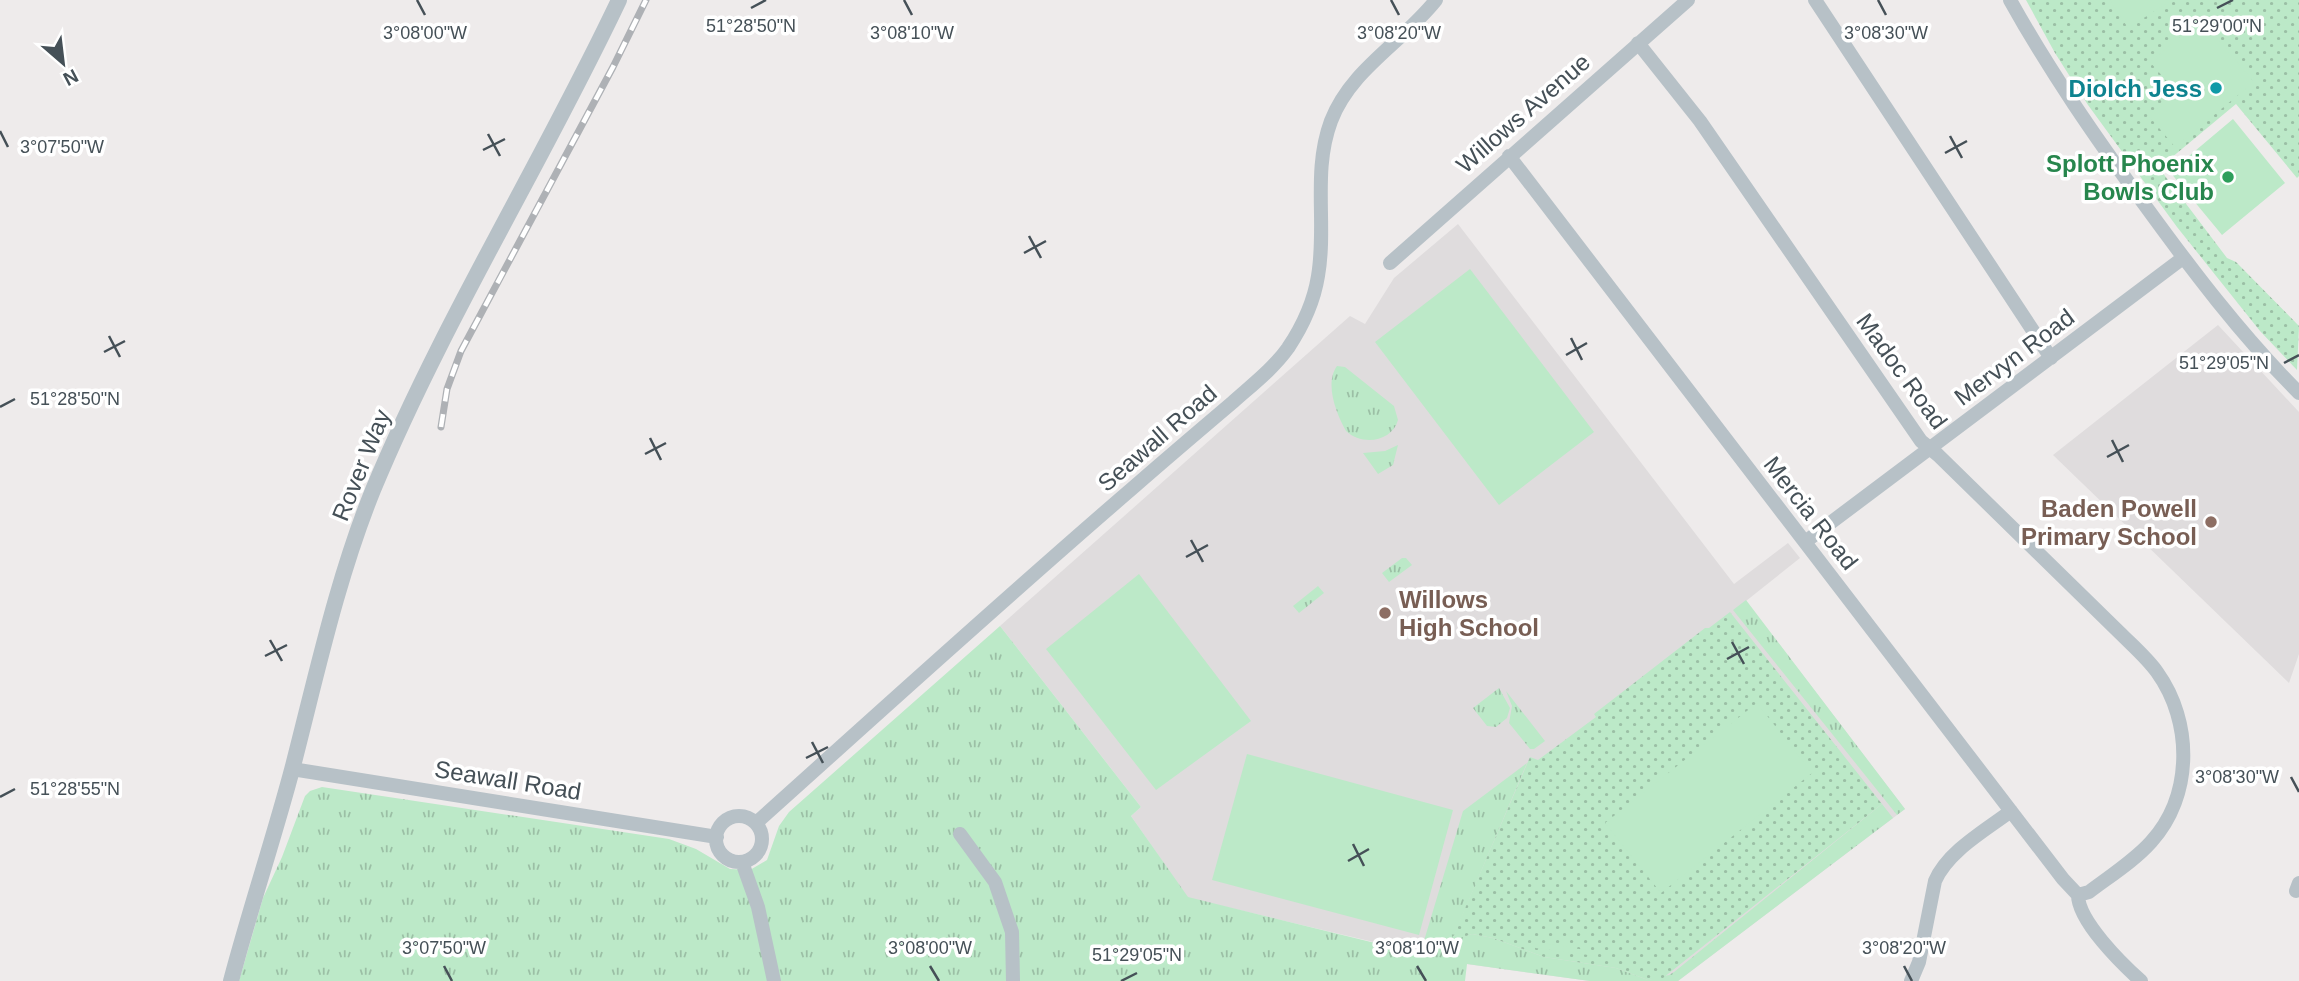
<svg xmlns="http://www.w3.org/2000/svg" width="2299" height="981" font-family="Arial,sans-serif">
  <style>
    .education { fill: #dfdcdd }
    .grass { fill: url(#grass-tufts) }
    .park { fill: url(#park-dots) }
    .pitch { fill: #bce9c8 }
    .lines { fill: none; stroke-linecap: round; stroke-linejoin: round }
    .minor { stroke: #b7c1c7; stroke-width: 14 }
    .tertiary { stroke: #b7c1c7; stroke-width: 16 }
    .rail-casing { stroke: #aeb1b5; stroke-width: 7 }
    .rail { stroke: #fff; stroke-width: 4.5; stroke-dasharray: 13; stroke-linecap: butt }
    .ticks { fill: none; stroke: #455057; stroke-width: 2.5 }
    .culture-dot { fill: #0f9aa8; stroke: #fff; stroke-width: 2.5 }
    .leisure-dot { fill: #2e9e5b; stroke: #fff; stroke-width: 2.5 }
    .education-dot { fill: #8d6e63; stroke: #fff; stroke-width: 2.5 }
    .labels { text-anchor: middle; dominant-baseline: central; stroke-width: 7; stroke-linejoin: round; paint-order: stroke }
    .culture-label { font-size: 24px; font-weight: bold; fill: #0d838f; stroke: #fff; text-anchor: end }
    .street-label { font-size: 24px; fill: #455057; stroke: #fff }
    .leisure-label { font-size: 24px; font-weight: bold; fill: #27864d; stroke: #fff; text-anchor: end }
    .education-label { font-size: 24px; font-weight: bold; fill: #785e54; stroke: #fff; text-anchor: end }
    .ticks-label { font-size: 18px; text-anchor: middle; fill: #455057; stroke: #fff; stroke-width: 7; stroke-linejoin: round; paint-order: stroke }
  </style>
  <defs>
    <pattern id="grass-tufts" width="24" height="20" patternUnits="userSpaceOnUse" patternTransform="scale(1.75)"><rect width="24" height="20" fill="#bce9c8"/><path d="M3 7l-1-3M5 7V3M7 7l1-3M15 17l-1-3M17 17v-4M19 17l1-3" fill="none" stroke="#9bbfa5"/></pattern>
    <pattern id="park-dots" width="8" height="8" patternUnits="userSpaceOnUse" patternTransform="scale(1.75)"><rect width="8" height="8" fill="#bce9c8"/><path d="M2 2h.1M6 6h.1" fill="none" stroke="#9bbfa5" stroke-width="1.8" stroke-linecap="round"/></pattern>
  </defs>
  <rect width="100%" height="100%" fill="#eeebeb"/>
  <path class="education" d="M1458,224L1734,584L1788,543L1800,558L1746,601L1905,809L1678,981H1590L1467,964L1188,898L1131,816L1141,807L1000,626L1350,316L1365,324L1394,278Z
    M2218,325L2299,412V654L2289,683L2053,455Z"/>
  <path class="grass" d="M1337,366L1345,367L1394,406L1398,420C1392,442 1362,446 1346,431C1337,415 1324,384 1337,366Z
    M1398,445L1393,465L1378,474L1363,453L1385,451Z
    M1402,558H1406L1412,565L1389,582L1382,573Z
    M1318,586L1324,593L1299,613L1293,606Z
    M1746,600L1905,809L1897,815L1733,610Z
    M1000,626L1141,807L1131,816L1188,897L1420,954L1463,811L1527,763L1452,940L1472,934L1493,938L1544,957L1616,968L1648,980L1669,975L1674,972L1882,804L1893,818L1678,981H1590L1467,964L1465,981H239L263,898L282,857L305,796L310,791L322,787L669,839L696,849L730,869L750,870L767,860L779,826L789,812Z
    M1499,688L1510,708L1507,718L1496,727L1487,726L1473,708Z
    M1506,691L1545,741L1534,749H1530L1509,723L1512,706Z"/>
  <path class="park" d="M2026,0H2299V176L2297,178L2236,104L2159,168L2227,258L2236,262L2299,326L2297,370L2260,331L2177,227L2088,105L2055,53Z
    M1730,612L1882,804L1663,978L1648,980L1616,968L1544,957L1493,938L1472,934L1451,941L1530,757L1538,760L1596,717L1594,714L1705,628H1709Z"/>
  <path class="pitch" d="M2110,0H2172L2128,28Z
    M2201,19L2254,82L2175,147L2149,116L2177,93L2150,62Z
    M2233,119L2285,183L2222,235L2170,172Z
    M1470,269L1594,432L1499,505L1375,342Z
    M1139,574L1251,721L1156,790L1046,649Z
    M1757,703L1812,773L1661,893L1605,823Z
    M1247,754L1453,810L1419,935L1212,880Z
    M1536,942L1598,952L1597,956L1535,948Z"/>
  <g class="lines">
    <path class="minor" d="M1815,0L2051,358
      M2010,0C2050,72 2096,138 2144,204C2192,270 2241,335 2299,393
      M1638,43L1700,121L1921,441L1938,455L2120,633C2133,646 2147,658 2157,672C2193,722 2193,796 2151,842C2134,861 2110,876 2089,892L2078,895
      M1509,156L2063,879L2078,895
      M1390,263L1688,0
      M1805,542L2183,258
      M292,769L717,837
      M716 839a23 23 0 1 1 46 0a23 23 0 1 1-46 0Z
      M756,823C882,710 1007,596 1135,486C1167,458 1200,430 1233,402C1252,385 1273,369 1288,348C1302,327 1314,301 1318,276C1327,224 1312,172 1331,121C1351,69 1402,43 1436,0
      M960,834L995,882L1012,932L1013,981
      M742,862L758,907L774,981
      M2296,891L2299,883
      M2078,895C2078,921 2122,964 2141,981
      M1911,981L1919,962L1935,881C1948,851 1986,830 2011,811"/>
    <path class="tertiary" d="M231,981C250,909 274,838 293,766C317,673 337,579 373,490C443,321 541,165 619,0"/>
    <defs>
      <path id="rail" d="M441,427L447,389L461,351L613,67L646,0"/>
    </defs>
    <use href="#rail" class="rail-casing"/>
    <use href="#rail" class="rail"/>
  </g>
  <path class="ticks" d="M417,0L425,15M904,0L912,15M1391,0L1399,15M1878,0L1886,15M751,8L766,0M2217,8L2233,0M0,131L8,147M488,134L500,156M1950,136L1962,158M483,150L505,139M1945,153L1967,141M1029,236L1041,258M1024,253L1046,241M109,336L120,357M1571,338L1582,360M104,352L125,341M1566,355L1587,343M2284,363L2299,355M0,407L15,399M650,438L661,460M2112,440L2123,462M645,454L666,443M2107,457L2129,445M1191,540L1203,562M1186,557L1208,545M270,640L282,661M1732,642L1744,664M265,656L287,645M1727,659L1749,647M812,742L823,763M806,758L828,747M2291,777L2299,792M0,797L15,789M1353,844L1364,866M1348,861L1369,849M444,966L452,981M930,966L939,981M1417,966L1426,981M1904,966L1912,981M1121,981L1137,973"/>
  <circle class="culture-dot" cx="2216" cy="88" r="7"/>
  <circle class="leisure-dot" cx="2228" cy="177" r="7"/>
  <g class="education-dot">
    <circle cx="2211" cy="522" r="7"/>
    <circle cx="1385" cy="613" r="7"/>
  </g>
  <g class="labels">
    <g class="culture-label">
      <text x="2202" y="88">Diolch Jess</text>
    </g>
    <g class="street-label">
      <text transform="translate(1523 113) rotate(-41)">Willows Avenue</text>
      <text transform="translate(2014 357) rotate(-37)">Mervyn Road</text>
      <text transform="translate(1902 371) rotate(54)">Madoc Road</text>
      <text transform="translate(1157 438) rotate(-41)">Seawall Road</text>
      <text transform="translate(361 465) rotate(-68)">Rover Way</text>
      <text transform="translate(1811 513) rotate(52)">Mercia Road</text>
      <text transform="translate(508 780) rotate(9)">Seawall Road</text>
    </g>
    <g class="leisure-label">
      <text x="2214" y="163">Splott Phoenix<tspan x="2214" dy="28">Bowls Club</tspan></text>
    </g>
    <g class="education-label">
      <text x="2197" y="508">Baden Powell<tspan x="2197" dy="28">Primary School</tspan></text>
      <text x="1399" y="599" text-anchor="start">Willows<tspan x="1399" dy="28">High School</tspan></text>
    </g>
  </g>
  <g class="ticks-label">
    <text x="751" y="32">51°28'50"N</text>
    <text x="2217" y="32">51°29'00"N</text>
    <text x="425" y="39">3°08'00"W</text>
    <text x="912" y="39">3°08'10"W</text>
    <text x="1399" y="39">3°08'20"W</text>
    <text x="1886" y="39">3°08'30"W</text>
    <text x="62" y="153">3°07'50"W</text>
    <text x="2224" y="369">51°29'05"N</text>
    <text x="75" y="405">51°28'50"N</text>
    <text x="2237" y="783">3°08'30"W</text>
    <text x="75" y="795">51°28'55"N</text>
    <text x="444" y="954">3°07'50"W</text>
    <text x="930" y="954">3°08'00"W</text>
    <text x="1417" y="954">3°08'10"W</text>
    <text x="1904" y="954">3°08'20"W</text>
    <text x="1137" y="961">51°29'05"N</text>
  </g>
  <g transform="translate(63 63) rotate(152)" stroke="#ffffff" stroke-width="5" paint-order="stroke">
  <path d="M0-5L12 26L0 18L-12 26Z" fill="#455057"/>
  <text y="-10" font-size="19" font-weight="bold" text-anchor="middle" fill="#455057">N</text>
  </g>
</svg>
